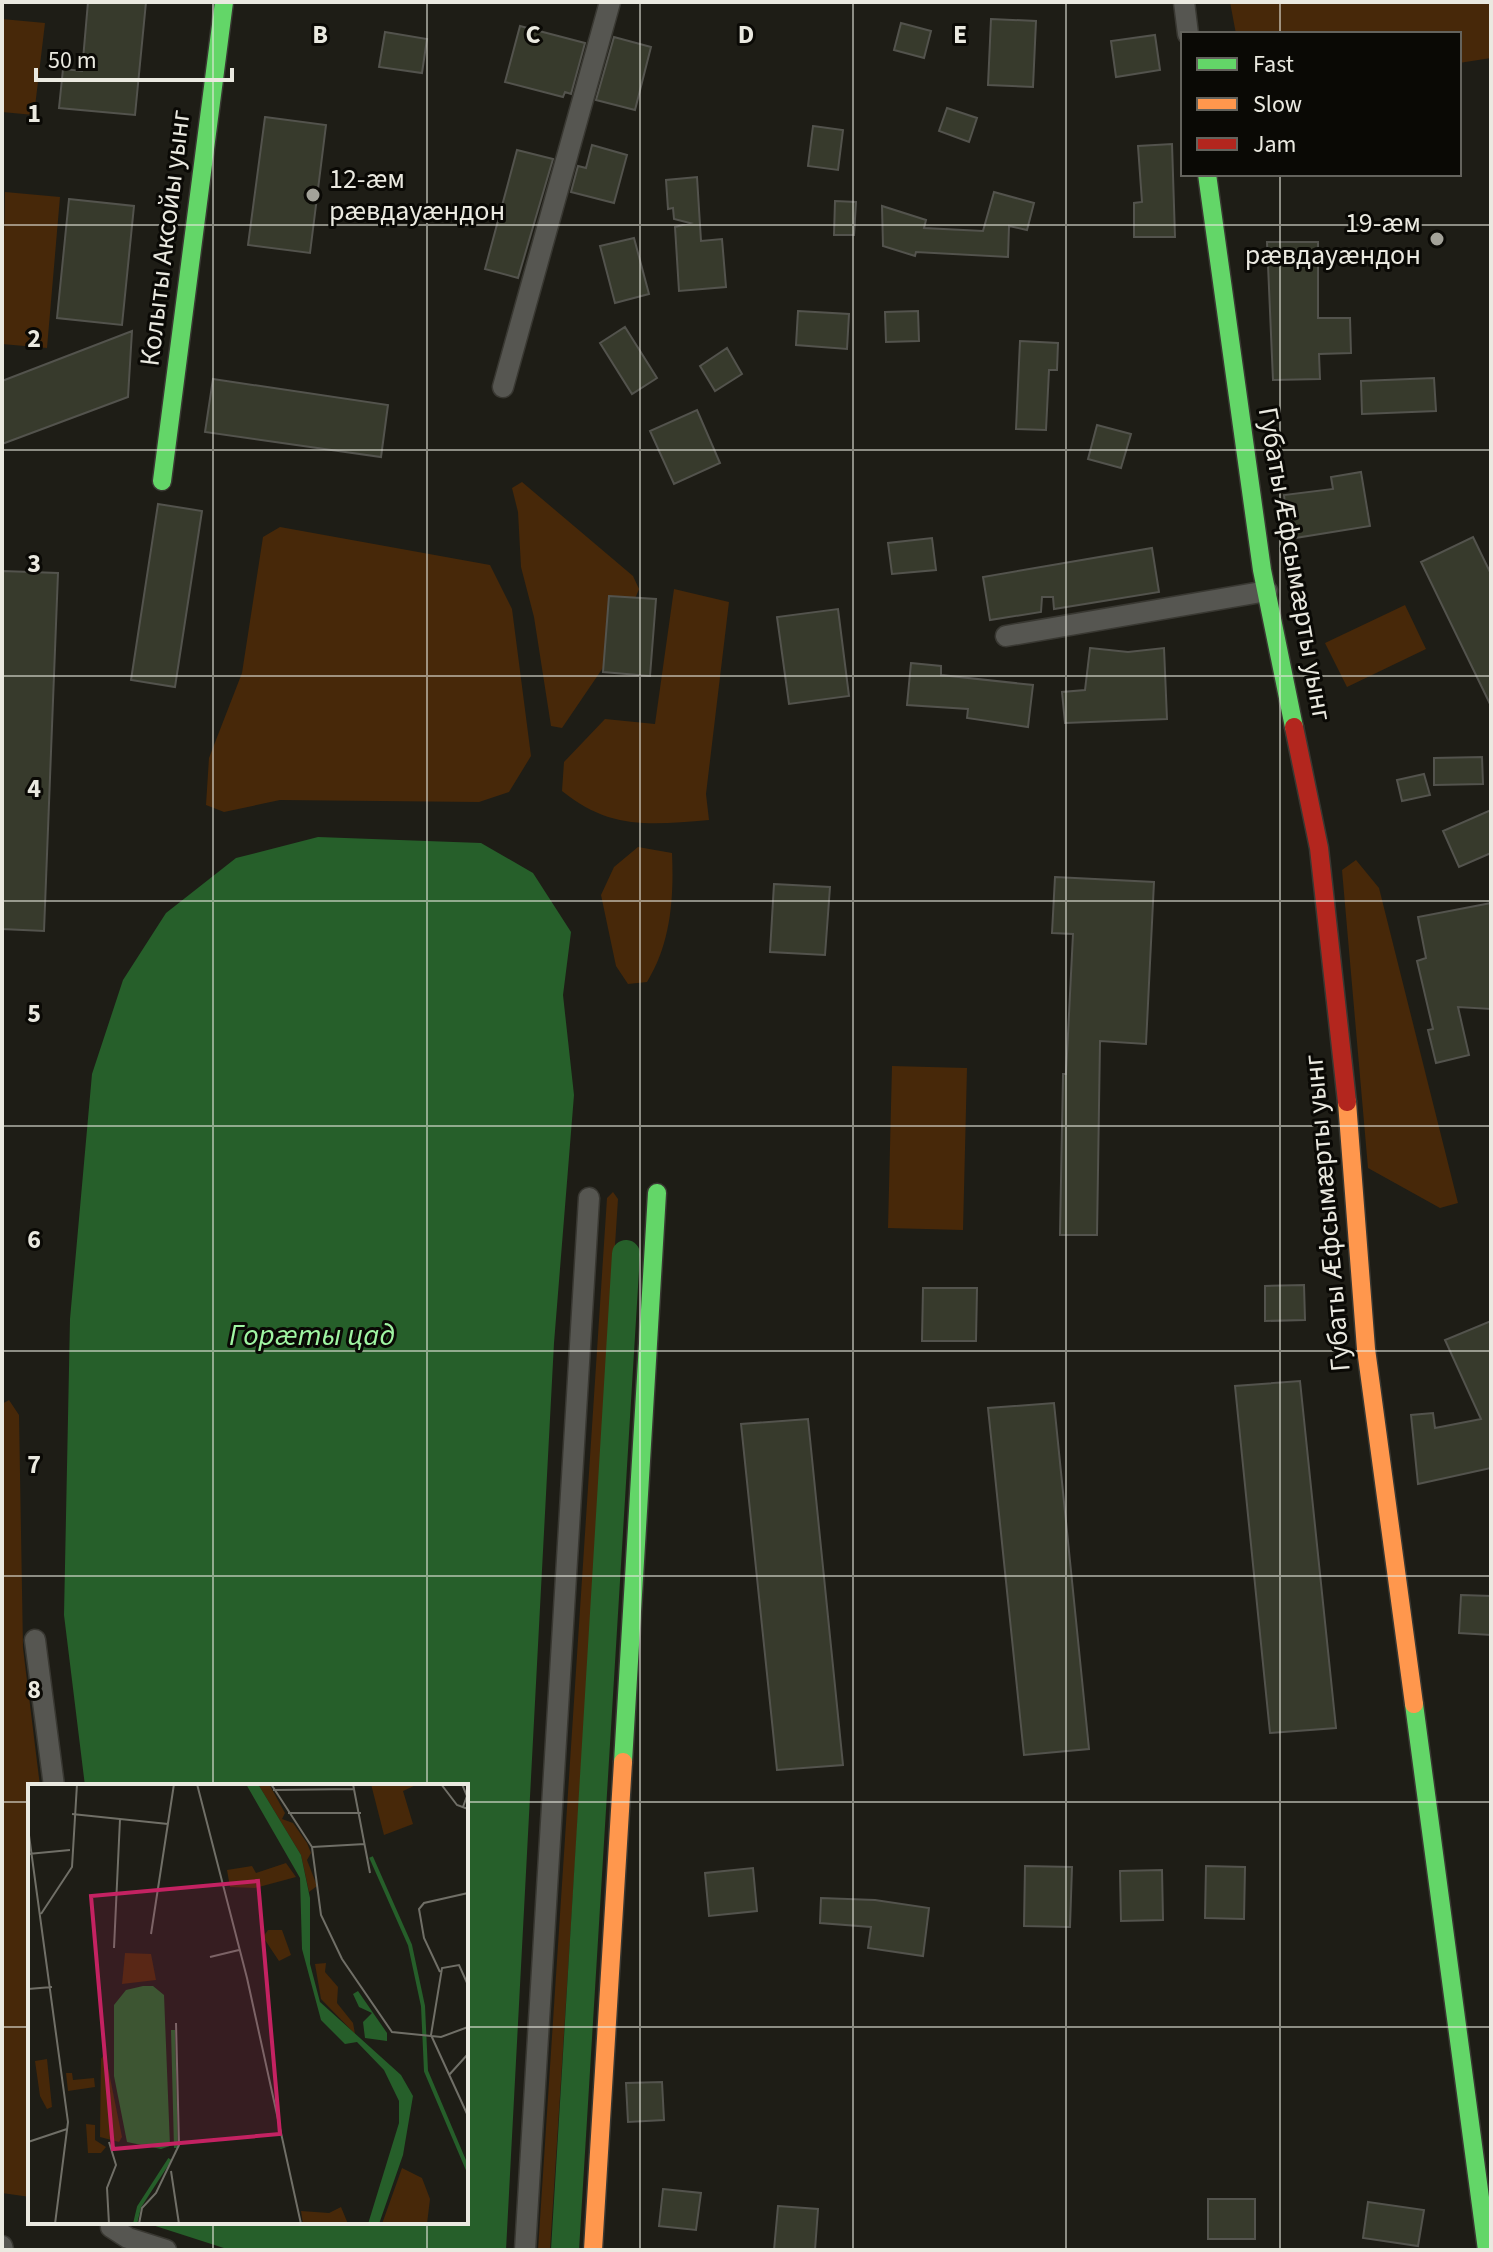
<svg xmlns="http://www.w3.org/2000/svg" width="1493" height="2252" font-family="'Source Sans 3',sans-serif">
  <style>
    .green { fill: #472809 }
    .water { fill: #265f2a }
    .lines { fill: none; stroke-linecap: round; stroke-linejoin: round }
    .canal { stroke: #265f2a; stroke-width: 28 }
    .building { fill: #373a2c; stroke: #53534d; stroke-width: 2 }
    .street-casing { stroke: #393832; stroke-width: 23 }
    .fast-casing { stroke: #393832; stroke-width: 21 }
    .slow-casing { stroke: #393832; stroke-width: 21 }
    .jam-casing { stroke: #393832; stroke-width: 21 }
    .street { stroke: #565651; stroke-width: 20 }
    .fast { stroke: #63d668; stroke-width: 18 }
    .slow { stroke: #ff974d; stroke-width: 18 }
    .jam { stroke: #b3261e; stroke-width: 18 }
    .grid { fill: none; stroke: #eae9e0; stroke-width: 2; stroke-opacity: 0.55 }
    .poi-dot { fill: #a3a299; stroke: #0a0905; stroke-width: 3 }
    .labels { text-anchor: middle; dominant-baseline: central; stroke-width: 6; stroke-linejoin: round; paint-order: stroke }
    .poi-label { font-size: 28px; fill: #eae9e0; stroke: #0a0905; text-anchor: start }
    .street-label { font-size: 28px; fill: #eae9e0; stroke: #0a0905 }
    .water-label { font-size: 30px; font-style: italic; fill: #a0f6a3; stroke: #0a0905 }
    .inset-river { fill: none; stroke: #265f2a; stroke-width: 4 }
    .inset-road { fill: none; stroke: #706f67; stroke-width: 2 }
    .view { fill: #c42262; fill-opacity: 0.15; stroke: #c42262; stroke-width: 4 }
    .inset-edge { fill: none; stroke: #eae9e0; stroke-width: 4 }
    .grid-label { font-size: 26px; text-anchor: middle; font-weight: bold; fill: #eae9e0; stroke: #0a0905; stroke-width: 6; stroke-linejoin: round; paint-order: stroke }
  </style>
  <rect width="100%" height="100%" fill="#1e1d16"/>
  <path class="green" d="M1230,2H1491V58L1459,63V34H1236Z
    M2,19L45,23L34,115L2,112Z
    M5,192L60,197L47,348L2,344Z
    M522,482L633,576L639,589L613,653L562,728L551,726L534,617L521,567L518,512L512,488Z
    M280,527L490,565L512,609L531,756L509,792L479,802L280,800L224,812L206,805L209,758L242,673L263,537Z
    M674,589L729,602L706,794L709,820C651,825 610,830 562,791L564,762L605,719L655,724Z
    M1405,605L1426,649L1347,687L1325,643Z
    M638,847L672,853C674,898 671,943 647,982L628,984L616,966L601,895L614,867Z
    M1356,860L1379,888L1458,1203L1440,1208L1368,1168L1342,870Z
    M892,1066L967,1068L963,1230L888,1228Z
    M613,1192L618,1199L550,2250H538L607,1198Z
    M9,1400L19,1415L23,1648L40,1786H30V2197L2,2193V1404Z"/>
  <path class="water" d="M318,837L481,843L533,873L571,932L563,995L574,1095L554,1343L506,2250H230L143,2222H466V1786H85L64,1615L70,1319L92,1074L123,980L166,913L236,858Z"/>
  <g class="lines">
    <path class="canal" d="M565,2250L626,1254"/>
  </g>
  <path class="building" d="M88,2H146L135,115L59,108L63,69L82,71Z
    M991,19L1036,21L1033,87L988,85Z
    M901,23L931,31L924,58L894,50Z
    M520,26L585,43L571,94L565,92L563,97L505,82Z
    M385,32L427,39L422,73L379,67Z
    M1155,35L1160,70L1116,77L1111,41Z
    M614,37L651,47L635,110L596,100Z
    M947,108L977,118L969,142L939,131Z
    M265,117L326,125L310,253L248,245Z
    M813,126L843,130L838,170L808,166Z
    M1172,144L1175,237H1134V203L1142,202L1138,146Z
    M592,145L627,155L614,203L571,192L578,166L586,168Z
    M517,150L553,159L518,278L485,269Z
    M697,177L701,241L722,239L726,287L679,291L675,227L690,223L674,219L673,208L668,209L666,180Z
    M994,192L1034,203L1027,230L1009,226L1008,257L916,252L915,256L883,246L882,206L926,220L924,228L983,231Z
    M69,199L134,206L122,325L57,318Z
    M835,201L856,202L854,235H834Z
    M634,238L649,294L615,303L600,246Z
    M1267,242H1318V318H1350L1351,353L1319,354L1320,379L1273,380Z
    M798,311L849,314L847,349L796,345Z
    M918,311L919,341L886,342L885,312Z
    M625,327L657,378L632,394L600,343Z
    M132,331L128,397L2,444V381Z
    M1020,341L1058,343L1057,370H1049L1046,430L1016,429Z
    M727,348L742,374L715,391L700,366Z
    M1434,378L1436,411L1362,414L1361,381Z
    M213,379L388,405L381,457L205,432Z
    M697,410L720,463L674,484L650,431Z
    M1097,425L1131,434L1121,468L1088,459Z
    M1361,472L1370,526L1289,539L1284,495L1333,489L1331,477Z
    M158,504L202,511L175,687L131,680Z
    M1473,537L1491,574V706L1421,562Z
    M932,538L936,570L892,574L888,543Z
    M1152,548L1159,592L1054,609L1053,597H1042L1041,612L990,620L983,577Z
    M2,571L58,573L44,931L2,929Z
    M609,596L656,599L650,676L603,672Z
    M838,609L849,696L789,704L777,617Z
    M1090,648L1128,652L1164,648L1167,719L1065,723L1062,692L1085,690Z
    M911,663L941,666V675L1033,685L1028,727L967,718L968,709L907,705Z
    M1482,757L1483,784L1434,785V758Z
    M1424,774L1430,795L1402,801L1397,780Z
    M1491,810V853L1459,867L1443,831Z
    M1055,877L1154,882L1146,1044L1100,1041L1097,1235H1060L1063,1074H1066L1073,934L1052,933Z
    M774,884L830,887L825,955L770,952Z
    M1491,903V1009L1458,1007L1469,1055L1436,1063L1428,1030L1433,1029L1417,961L1426,958L1418,917Z
    M1304,1285L1305,1320L1265,1321V1286Z
    M923,1288H977L976,1341H922Z
    M1491,1321V1468L1418,1484L1411,1415L1433,1413L1435,1428L1481,1419L1445,1340Z
    M1300,1381L1336,1728L1270,1733L1235,1386Z
    M1054,1403L1089,1749L1024,1755L988,1408Z
    M808,1419L843,1765L777,1770L741,1424Z
    M1461,1595L1491,1596V1635L1459,1633Z
    M1025,1866L1072,1867L1070,1927L1024,1926Z
    M1206,1866L1245,1867L1244,1919L1205,1918Z
    M753,1868L757,1911L709,1916L705,1873Z
    M1162,1870L1163,1920L1121,1921L1120,1871Z
    M821,1898L875,1900L929,1908L923,1956L868,1948L871,1927L820,1923Z
    M662,2082L664,2120L628,2122L626,2083Z
    M663,2189L701,2193L696,2230L659,2226Z
    M1208,2199H1255V2239H1208Z
    M1368,2202L1424,2210L1418,2246L1363,2238Z
    M778,2206L818,2209L815,2250H774Z"/>
  <g class="lines">
    <defs>
      <path id="street" d="M1184,2L1188,34
        M503,387L610,2
        M1006,636L1267,591
        M35,1640L54,1786
        M111,2222V2227L128,2238L166,2250
        M2,2246L3,2250
        M525,2250L589,1198"/>
      <path id="fast" d="M1207,174L1262,570L1294,727
        M162,481L224,2
        M1414,1704L1487,2250
        M623,1762L657,1193"/>
      <path id="slow" d="M1347,1102L1366,1349L1414,1704
        M593,2250L623,1762"/>
      <path id="jam" d="M1294,727L1319,848L1347,1102"/>
    </defs>
    <use href="#street" class="street-casing"/>
    <use href="#fast" class="fast-casing"/>
    <use href="#slow" class="slow-casing"/>
    <use href="#jam" class="jam-casing"/>
    <use href="#street" class="street"/>
    <use href="#fast" class="fast"/>
    <use href="#slow" class="slow"/>
    <use href="#jam" class="jam"/>
  </g>
  <path class="grid" d="M213,2V1786M427,2V1786M640,2V2250M853,2V2250M1066,2V2250M1280,2V34M1280,174V2250M2,225H1491M2,450H1491M2,676H1491M2,901H1491M2,1126H1491M2,1351H1491M2,1576H1491M2,1802H30M466,1802H1491M2,2027H30M466,2027H1491M213,2222V2250M427,2222V2250"/>
  <g class="poi-dot">
    <circle cx="313" cy="195" r="8"/>
    <circle cx="1437" cy="239" r="8"/>
  </g>
  <g class="labels">
    <g class="poi-label">
      <text x="329" y="179">12-æм<tspan x="329" dy="32">рӕвдауӕндон</tspan></text>
      <text x="1421" y="223" text-anchor="end">19-æм<tspan x="1421" dy="32">рӕвдауӕндон</tspan></text>
    </g>
    <g class="street-label">
      <text transform="translate(165 238) rotate(-83)">Колыты Аксойы уынг</text>
      <text transform="translate(1295 564) rotate(80)">Губаты Æфсымæрты уынг</text>
      <text transform="translate(1327 1213) rotate(-95)">Губаты Æфсымæрты уынг</text>
    </g>
    <g class="water-label">
      <text x="312" y="1335">Горӕты цад</text>
    </g>
  </g>
  <g transform="translate(28 1784)">
    <rect width="440" height="440" fill="#1e1d16"/>
    <path d="M230,0H241L257,29L254,35L265,39L279,59L283,69L279,76L289,102L281,108L273,71ZM343,0H390L375,7L385,40L356,51ZM258,79L268,93L227,104L202,103L199,86L224,82L228,89ZM240,146H254L263,171L251,177L235,153ZM97,169L123,170L128,196L94,200ZM298,179L297,188L310,203L309,219L325,239L327,250L293,215L287,180ZM77,269L94,353L91,358L72,353L73,275ZM19,275L24,323L19,325L12,312L7,277ZM38,289H44L45,296L66,294L67,303L40,307ZM58,340L67,341V356L78,363L73,369H60ZM374,384L394,394L402,415L399,440H354ZM313,423L320,440H275L273,427L301,429Z" fill="#472809"/>
    <path d="M218,0H230L273,71L282,114V180L292,218L373,291L385,312L375,371L351,440H340L371,339V317L356,286L329,258L317,260L293,236L274,165L272,94ZM115,202H125L136,211L142,362L133,365L99,358L86,292V221L98,206ZM330,207L359,249V257L337,254L335,238L344,229L331,223L325,210Z" fill="#265f2a"/>
    <path class="inset-river" d="M343,73L382,161L395,222L398,287L440,386M145,246L148,364M107,440L111,423L142,375"/>
    <path class="inset-road" d="M169,0L219,194L273,440M243,0L284,63L293,131L314,175L364,248L413,253L440,243M325,0L342,89M413,0L429,21L440,25M434,0L439,12L435,23M245,6L326,5M260,29H333M44,30L140,40M0,44L40,338L27,440M284,63L337,60M0,70L42,66M13,130L44,83L49,0M123,150L146,0M86,164L92,35M182,173L211,166M412,188L396,154L391,125L396,119L440,109M440,201L431,181L414,184L403,251L440,332M0,205L24,203M421,291L440,270M0,358L39,345M81,358L88,381L79,404L81,440M143,387L151,440M111,440L114,424L128,409L151,361L148,239"/>
    <path class="view" d="M230,97L252,350L85,365L63,112Z"/>
    <rect width="440" height="440" class="inset-edge"/>
  </g>
  <g class="grid-label">
    <text x="320" y="43">B</text>
    <text x="533" y="43">C</text>
    <text x="746" y="43">D</text>
    <text x="960" y="43">E</text>
    <text x="34" y="122">1</text>
    <text x="34" y="347">2</text>
    <text x="34" y="572">3</text>
    <text x="34" y="797">4</text>
    <text x="34" y="1022">5</text>
    <text x="34" y="1248">6</text>
    <text x="34" y="1473">7</text>
    <text x="34" y="1698">8</text>
  </g>
  <rect width="1493" height="2252" fill="none" stroke="#eae9e0" stroke-width="8"/>
  <rect x="1181" y="32" width="280" height="144" fill="#0a0905" stroke="#64635d" stroke-width="2"/>
  <rect x="1197" y="58" width="40" height="12" fill="#63d668" stroke="#64635d" stroke-width="2"/>
  <text x="1253" y="72" font-size="24" fill="#eae9e0">Fast</text>
  <rect x="1197" y="98" width="40" height="12" fill="#ff974d" stroke="#64635d" stroke-width="2"/>
  <text x="1253" y="112" font-size="24" fill="#eae9e0">Slow</text>
  <rect x="1197" y="138" width="40" height="12" fill="#b3261e" stroke="#64635d" stroke-width="2"/>
  <text x="1253" y="152" font-size="24" fill="#eae9e0">Jam</text>
  <path d="M36 68v12h196v-12" fill="none" stroke="#eae9e0" stroke-width="4"/>
  <text x="48" y="68" font-size="24" fill="#eae9e0" stroke="#0a0905" stroke-width="6" paint-order="stroke">50 m</text>
</svg>
